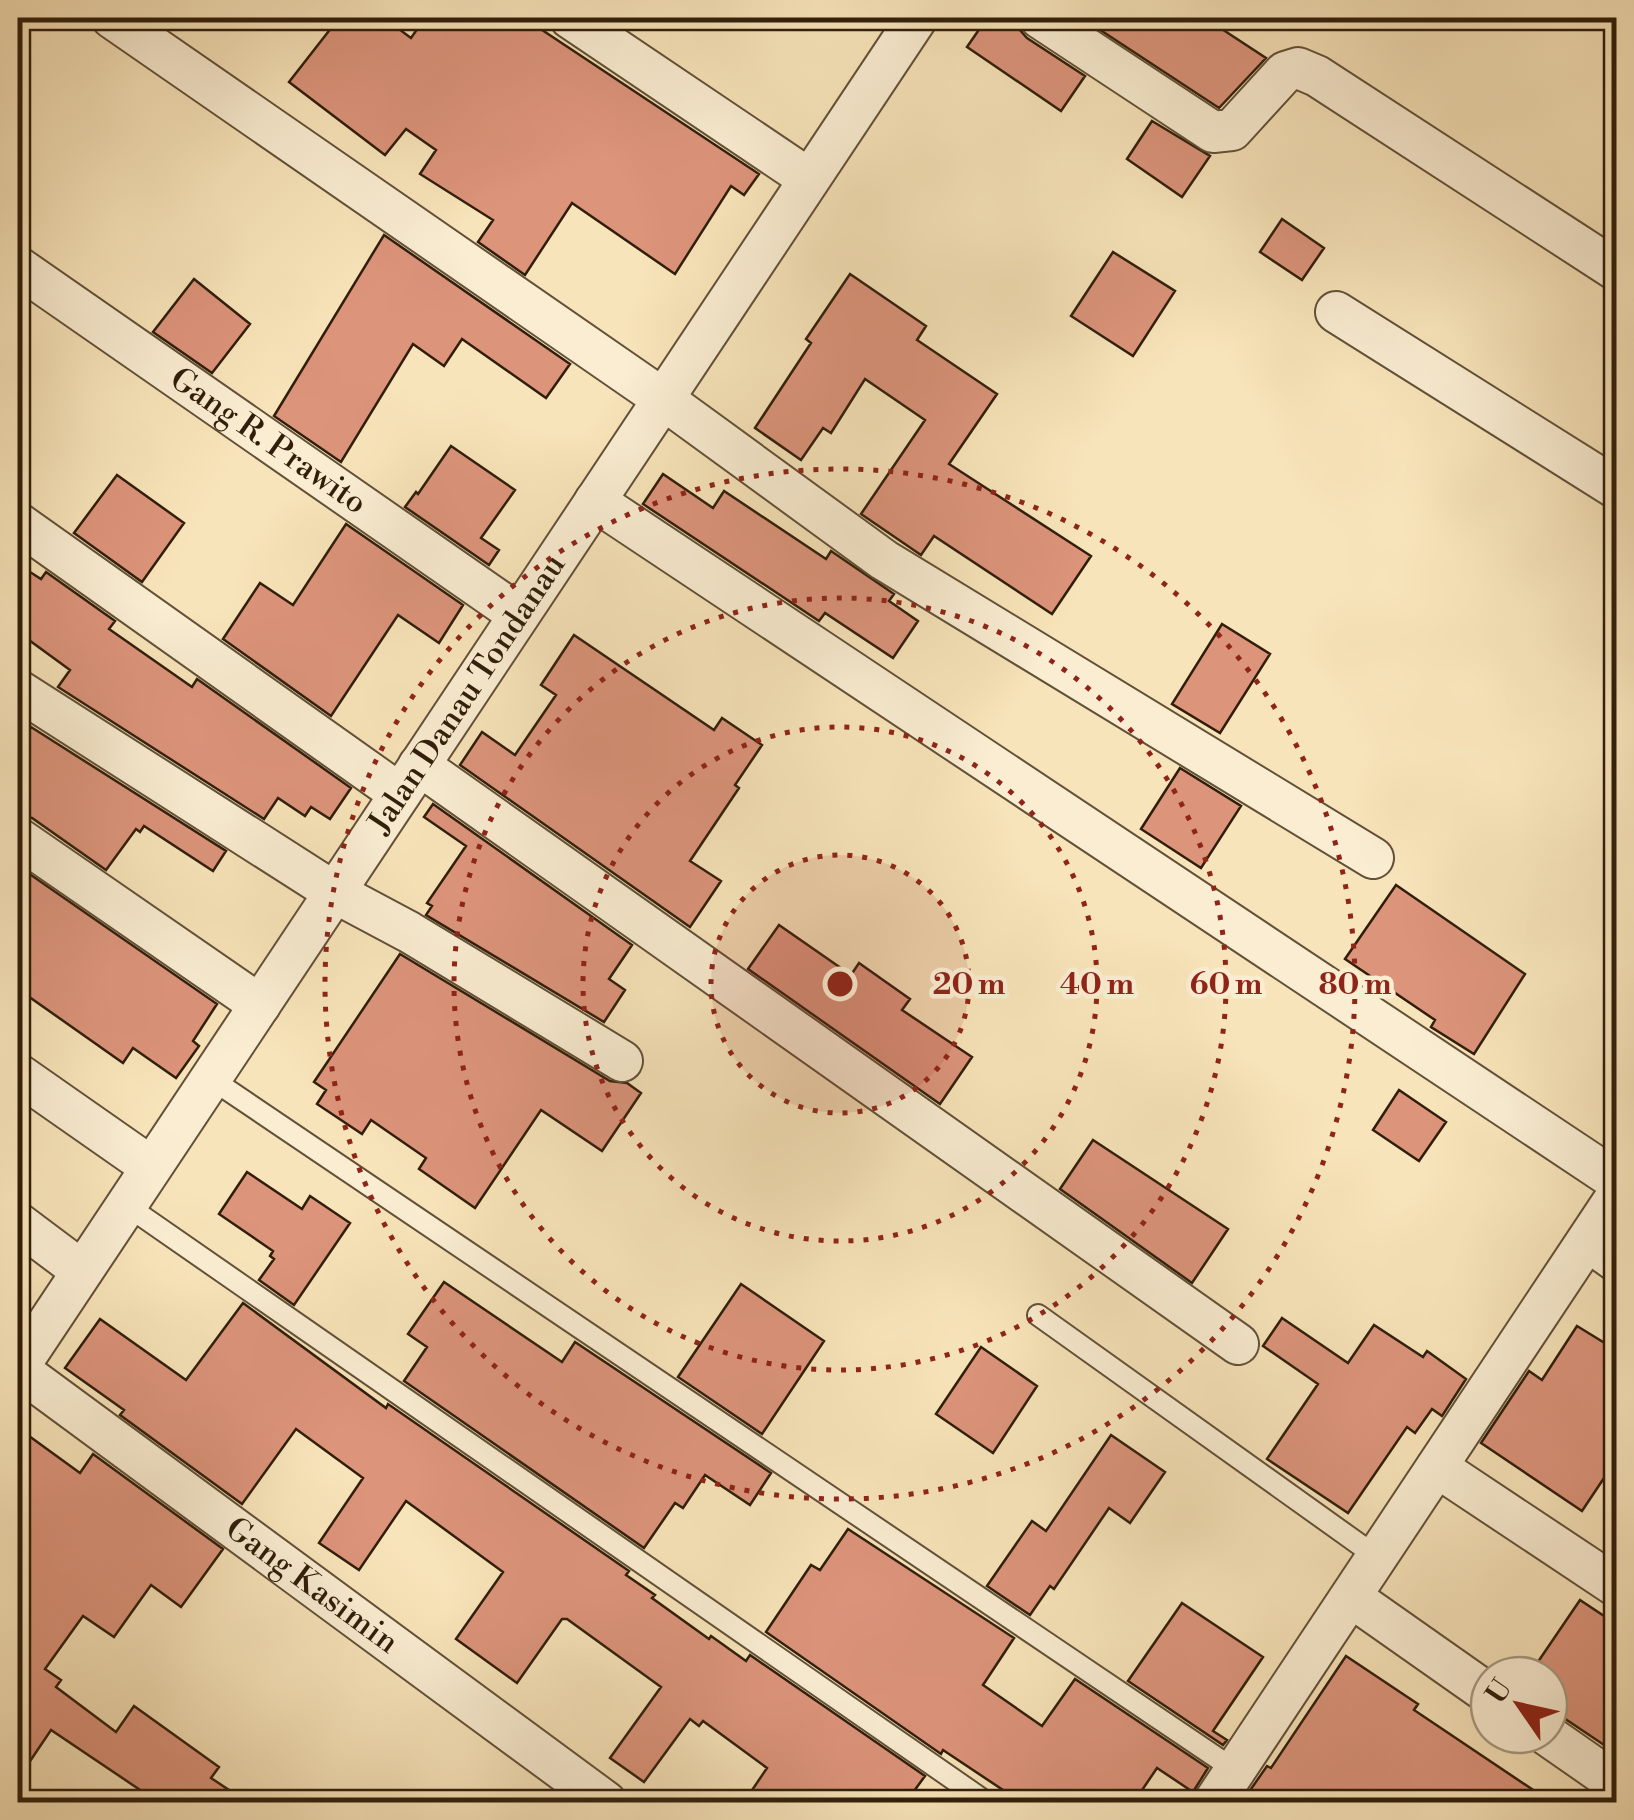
<svg xmlns="http://www.w3.org/2000/svg" width="1634" height="1820" font-family="'Libre Bodoni',serif">
  <style>
    .building { fill: #dc947b; stroke: #301e0b; stroke-width: 2.5 }
    .lines { fill: none; stroke-linecap: round; stroke-linejoin: round }
    .service-casing { stroke: #625037; stroke-width: 24 }
    .minor-casing { stroke: #625037; stroke-width: 44 }
    .service { stroke: #faedd2; stroke-width: 20 }
    .minor { stroke: #faedd2; stroke-width: 40 }
    .ring { fill: none; stroke: #8f2418; stroke-width: 5; stroke-dasharray: 5 10 }
    .labels { text-anchor: middle; dominant-baseline: central; stroke-width: 9; stroke-linejoin: round; paint-order: stroke }
    .street-label { font-size: 32px; fill: #301e0b; stroke: #faedd2 }
    .centre { fill: #8f2418; stroke: #faedd2; stroke-width: 5 }
    .ring-label { font-size: 30px; text-anchor: middle; font-weight: bold; fill: #8f2418; stroke: #faedd2; stroke-width: 9; stroke-linejoin: round; paint-order: stroke }
  </style>
  <rect width="100%" height="100%" fill="#f8e4ba"/>
  <filter id="stains"><feTurbulence type="fractalNoise" baseFrequency=".002" numOctaves="4"/><feColorMatrix values="0 0 0 0 .2 0 0 0 0 .09 0 0 0 0 .02 0 0 0 .5 -.17"/></filter>
  <radialGradient id="worn" r=".72"><stop offset=".6" stop-color="#630" stop-opacity="0"/><stop offset="1" stop-color="#630" stop-opacity=".3"/></radialGradient>
  <path class="building" d="M339,18H384L411,38L425,18H524L759,174L744,195L731,186L675,274L572,203L525,275L478,242L493,220L420,174L436,150L406,129L385,155L289,82Z
    M987,18H1016L1019,29L1027,38L1085,76L1061,111L967,47Z
    M1082,18H1205L1266,58L1219,108Z
    M1152,121L1210,156L1182,197L1127,159Z
    M1282,219L1324,248L1302,280L1260,252Z
    M384,235L570,364L546,398L462,339L444,366L413,344L341,462L274,416Z
    M1113,252L1175,291L1133,356L1071,316Z
    M850,274L926,326L917,340L997,394L949,464L1091,556L1052,614L934,536L921,555L861,514L925,420L865,379L831,433L823,428L801,460L755,428L811,343L806,339Z
    M194,279L250,324L212,373L153,332Z
    M451,446L515,490L481,538L499,550L489,565L405,507L416,492L418,494Z
    M663,474L713,508L724,491L826,559L831,551L894,594L889,601L918,621L893,658L825,613L819,621L643,504Z
    M117,475L184,523L142,582L74,533Z
    M346,524L463,605L439,643L398,615L331,716L223,639L260,583L293,605Z
    M30,572L41,579L46,572L115,621L109,629L192,687L197,679L351,788L330,819L311,807L305,816L278,798L264,819L58,687L70,670L18,632V590Z
    M1222,624L1270,654L1220,733L1172,704Z
    M574,635L714,730L722,718L762,745L735,785L739,788L690,861L721,881L690,927L460,765L482,732L515,755L556,695L541,685Z
    M31,727L226,851L213,871L144,826L140,832L136,829L106,870L32,818L18,815V747Z
    M1180,768L1241,806L1201,868L1141,829Z
    M433,804L632,945L609,979L625,990L604,1022L426,915L432,906L427,903L466,846L424,817Z
    M18,866L217,1004L193,1041L199,1046L176,1078L133,1048L123,1063L18,989Z
    M1396,885L1525,974L1474,1054L1431,1027L1435,1020L1345,959Z
    M779,925L851,975L859,963L910,999L902,1010L972,1057L940,1104L748,969Z
    M400,954L610,1081L627,1083L641,1093L602,1151L541,1110L475,1208L419,1169L426,1158L371,1120L362,1134L317,1104L326,1090L314,1082Z
    M1399,1090L1446,1122L1419,1161L1373,1130Z
    M1093,1140L1228,1229L1192,1283L1060,1189Z
    M247,1172L302,1209L310,1196L350,1223L294,1305L259,1280L274,1259L270,1256L273,1251L219,1214Z
    M444,1282L562,1362L575,1342L771,1473L750,1505L705,1475L683,1508L675,1503L644,1548L404,1381L427,1347L408,1334Z
    M741,1284L824,1341L762,1434L678,1377Z
    M243,1303L386,1408L388,1404L629,1571L626,1575L655,1595L652,1598L709,1639L711,1636L746,1661L750,1655L925,1776L906,1802H744L767,1768L703,1721L699,1726L690,1719L644,1782L610,1758L661,1687L567,1619H562L517,1683L456,1639L503,1572L406,1501L359,1570L319,1543L363,1478L296,1429L242,1504L120,1415L124,1410L65,1368L100,1319L186,1380Z
    M1282,1318L1348,1363L1374,1325L1423,1357L1427,1351L1466,1379L1442,1416L1432,1409L1415,1433L1407,1427L1348,1513L1267,1459L1318,1384L1263,1346Z
    M1577,1326L1616,1350V1460L1582,1511L1481,1443L1529,1371L1542,1380Z
    M981,1347L1037,1386L993,1453L936,1414Z
    M18,1428L80,1473L93,1454L223,1549L181,1607L151,1585L114,1637L83,1616L45,1669L61,1680L56,1687L116,1732L134,1706L219,1767L211,1778L247,1802H158L51,1730L18,1779Z
    M1111,1435L1165,1472L1130,1523L1109,1508L1054,1589L1050,1586L1030,1615L987,1586L1032,1521L1046,1531Z
    M848,1529L1014,1638L983,1685L1042,1726L1075,1679L1208,1768L1193,1792L1157,1768L1134,1802H1021L943,1750L941,1754L766,1632L811,1565L820,1570Z
    M1580,1600L1616,1624V1753L1549,1708V1675H1529Z
    M1182,1603L1263,1657L1213,1731L1227,1740L1223,1745L1128,1681Z
    M1346,1656L1418,1704L1414,1710L1551,1802H1242L1267,1766L1271,1768Z"/>
  <g class="lines">
    <defs>
      <path id="service" d="M210,1078L1235,1770
        M126,1205L986,1802
        M1038,1315L1377,1557"/>
      <g id="minor">
        <path d="M112,18L663,399L884,560L1373,858"/>
        <path d="M570,18L809,179"/>
        <path d="M1040,18L1213,132L1232,130L1285,72L1298,68L1317,76L1616,270"/>
        <path id="s1" d="M18,267L519,615"/>
        <path d="M1336,312L1616,488"/>
        <path d="M595,501L1616,1180"/>
        <path d="M18,523L400,794"/>
        <path d="M18,690L334,892L409,932L622,1061"/>
        <path d="M419,765L1238,1344"/>
        <path d="M18,838L260,1005"/>
        <path d="M18,1074L151,1167"/>
        <path d="M18,1223L82,1271"/>
        <path d="M1588,1241L1616,1261"/>
        <path id="s2" d="M18,1368L917,18"/>
        <path id="s3" d="M18,1369L606,1802"/>
        <path d="M1437,1467L1616,1586"/>
        <path d="M1351,1597L1489,1694"/>
        <path d="M1547,1735L1616,1783"/>
        <path d="M1214,1802L1616,1197"/>
      </g>
    </defs>
    <use href="#service" class="service-casing"/>
    <use href="#minor" class="minor-casing"/>
    <use href="#service" class="service"/>
    <use href="#minor" class="minor"/>
  </g>
  <circle cx="840" cy="984" r="129" fill="#8f2418" fill-opacity=".12"/>
  <g class="ring">
    <circle cx="840" cy="984" r="129"/>
    <circle cx="840" cy="984" r="257"/>
    <circle cx="840" cy="984" r="386"/>
    <circle cx="840" cy="984" r="515"/>
  </g>
  <g class="labels">
    <g class="street-label">
      <text stroke="none"><textPath href="#s1" startOffset="305">Gang R. Prawito</textPath></text>
      <text stroke="none"><textPath href="#s2" startOffset="810">Jalan Danau Tondanau</textPath></text>
      <text stroke="none"><textPath href="#s3" startOffset="365">Gang Kasimin</textPath></text>
    </g>
  </g>
  <circle cx="840" cy="984" r="15" class="centre"/>
  <g class="ring-label">
    <text x="969" y="994">20 m</text>
    <text x="1097" y="994">40 m</text>
    <text x="1226" y="994">60 m</text>
    <text x="1355" y="994">80 m</text>
  </g>
  <rect width="1634" height="1820" fill="none" stroke="#f8e4ba" stroke-width="60"/>
  <rect x="20" y="20" width="1594" height="1780" fill="none" stroke="#301e0b" stroke-width="5"/>
  <rect x="30" y="30" width="1574" height="1760" fill="none" stroke="#301e0b" stroke-width="2.5"/>
  <g transform="translate(1519 1705) rotate(304)"><circle r="48" fill="#faedd2" stroke="#a99a82" stroke-width="2.5"/>
  <path d="M0-8L18 38L0 25L-18 38Z" fill="#8f2418"/>
  <text y="-15" font-size="28" font-weight="bold" text-anchor="middle" fill="#301e0b">U</text>
  </g>
  <rect width="100%" height="100%" filter="url(#stains)"/>
  <rect width="100%" height="100%" fill="url(#worn)"/>
</svg>
